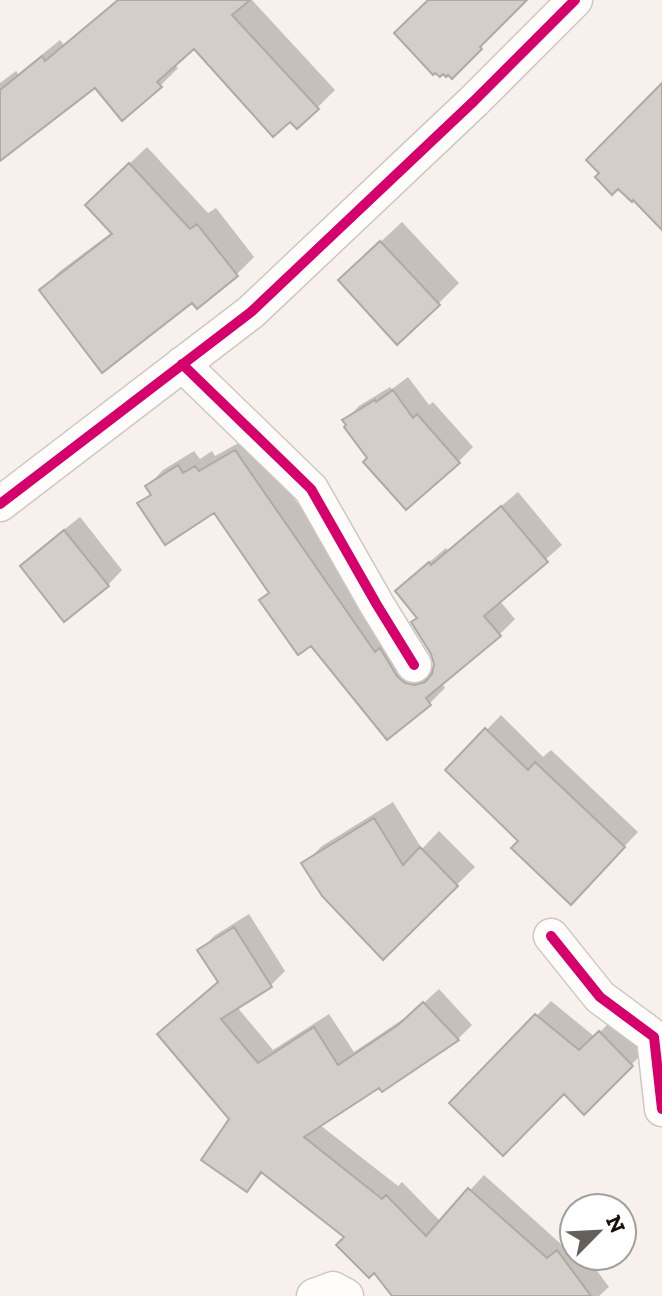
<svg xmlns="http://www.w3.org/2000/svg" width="662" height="1296" font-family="'Zilla Slab',serif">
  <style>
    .shadow { fill: #0003 }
    .building { fill: #d3cec9; stroke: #afaaa4; stroke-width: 2 }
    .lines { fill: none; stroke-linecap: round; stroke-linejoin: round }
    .minor-casing { stroke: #cec7c3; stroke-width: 37 }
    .minor { stroke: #fefdfc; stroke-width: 34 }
    .cycleway-casing { stroke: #fff; stroke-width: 15 }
    .cycleway { stroke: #d6006c; stroke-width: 10 }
  </style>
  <rect width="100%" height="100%" fill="#f7f0ec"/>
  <path class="shadow" d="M117,0H252L335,90L317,108L194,46L174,64L178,68L160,86H95L0,159V83L16,71L18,74L60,40L64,45Z
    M147,147L208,213L216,208L254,257L237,274L197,306L192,300L41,290L59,272L112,232L105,187Z
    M402,222L459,283L438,304L361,260Z
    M408,377L429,405L433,402L473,447L458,462L370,458L345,421L359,406L390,387L392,389Z
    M251,436L391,638L421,668L435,669L436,664L419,617L398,591L413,576L446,548L448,551L518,492L562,545L499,600L515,619L499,635L442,683L445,688L430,703L387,738L270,592L215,510L140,504L152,492L148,486L163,470L194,451L200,459L212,451L215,456Z
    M80,517L122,570L108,585L23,566L37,551Z
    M501,715L543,757L551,750L638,832L585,888L448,770Z
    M393,802L422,849L439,831L475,867L383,957L304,864L322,846Z
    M249,914L285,971L271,985L237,1007L273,1050L329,1014L354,1052L415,1011L439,989L472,1025L458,1039L380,1085L320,1125L398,1186L402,1182L441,1222L484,1175L562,1245L572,1237L574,1240V1256H586L609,1287L599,1296H395L347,1237L264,1172L247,1190L232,1119L160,1034L219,981L200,951L214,936Z
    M551,1001L595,1037L614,1018L646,1050L584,1112L564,1091L452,1103Z"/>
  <path class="building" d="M118,0H250L232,15L319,109L297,129L290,122L273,137L194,49L157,82L162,87L122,121L95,88L0,161V90L42,56L45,61Z
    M428,0H527L480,47L482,49L452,79L448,75L446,77L443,74L440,77L435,73L433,75L394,33Z
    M662,83V230L633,200L632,202L618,189L612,195L595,177L599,173L586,160Z
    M129,163L190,229L197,224L238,276L197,309L192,303L102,373L39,290L112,234L85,205Z
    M380,241L440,305L397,345L338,280Z
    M393,390L413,418L417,414L460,463L406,510L363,462L367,458L344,427L346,425L342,420L375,400L376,402Z
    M235,450L375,652L380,648L397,676L405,683L415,685L425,682L432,674L434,664L431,654L411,622L417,618L395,591L429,562L431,565L501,506L548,562L484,616L501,636L426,698L431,705L387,740L311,646L298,655L259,600L269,593L214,513L165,545L137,503L151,495L145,486L178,465L183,473L195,466L199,471Z
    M64,530L109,586L64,622L20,566Z
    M485,728L528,770L535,762L625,847L571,905L511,848L518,841L445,770Z
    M374,818L403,865L420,847L458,886L383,960L322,896L301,863Z
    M234,927L272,987L221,1019L258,1063L314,1027L338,1065L398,1025L423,1002L459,1040L382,1092L379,1088L304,1137L382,1199L386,1195L426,1236L468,1188L547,1258L557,1250L591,1296H392L374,1273L369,1278L336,1245L344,1237L261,1172L247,1192L201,1160L229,1119L157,1034L218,982L197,950Z
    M535,1014L579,1050L599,1031L633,1066L584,1115L564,1094L503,1156L449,1103Z"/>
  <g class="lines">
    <defs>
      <path id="minor" d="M182,364L311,489L377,605L414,665
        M0,504L251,312L474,101L575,0
        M551,936L600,997L654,1037L662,1109
        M314,1296L333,1289L346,1296"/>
    </defs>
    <use href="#minor" class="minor-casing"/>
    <use href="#minor" class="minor"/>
    <defs>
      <path id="cycleway" d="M182,364L311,489L377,605L414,665
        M0,504L251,312L474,101L575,0
        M551,936L600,997L654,1037L662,1109"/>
    </defs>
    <use href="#cycleway" class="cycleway-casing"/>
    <use href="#cycleway" class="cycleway"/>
  </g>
  <g transform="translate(598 1232) rotate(66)"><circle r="38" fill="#ffffff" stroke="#a29f9e" stroke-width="2"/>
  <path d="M0-6L14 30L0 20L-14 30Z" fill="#655e5a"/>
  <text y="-12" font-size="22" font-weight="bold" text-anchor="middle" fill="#17100c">N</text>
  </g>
</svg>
